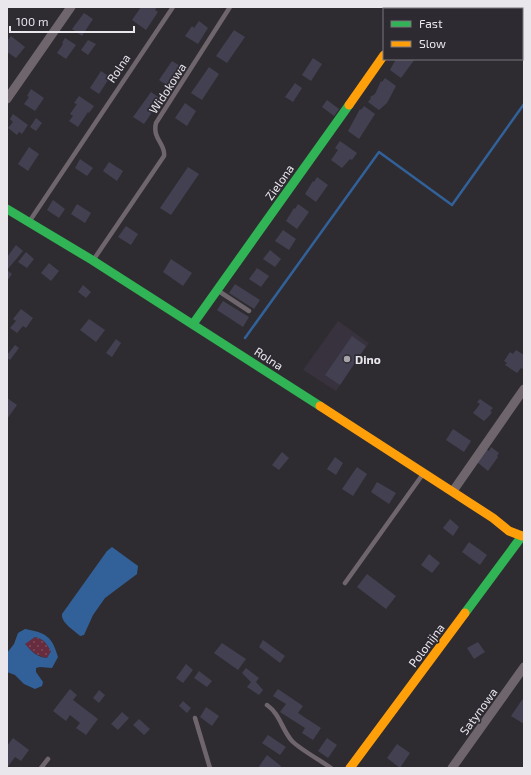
<svg xmlns="http://www.w3.org/2000/svg" width="531" height="775" font-family="'Exo 2',sans-serif">
  <style>
    .built { fill: #38313e }
    .grass { fill: url(#grass-dots) }
    .water { fill: #32619a; fill-rule: evenodd }
    .lines { fill: none; stroke-linecap: round; stroke-linejoin: round }
    .stream { stroke: #32619a; stroke-width: 2.5 }
    .building { fill: #434151 }
    .lane { stroke: #6f656c; stroke-width: 4.5 }
    .street { stroke: #6f656c; stroke-width: 9 }
    .fast { stroke: #30b455; stroke-width: 9 }
    .slow { stroke: #ff9f0a; stroke-width: 9 }
    .poi-dot { fill: #a8a5aa; stroke: #2e2a32; stroke-width: 1.5 }
    .labels { text-anchor: middle; dominant-baseline: central; stroke-width: 3.5; stroke-linejoin: round; paint-order: stroke }
    .street-label { font-size: 12px; fill: #e9e6ec; stroke: #2e2a32 }
    .poi-label { font-size: 12px; font-weight: bold; fill: #e9e6ec; stroke: #2e2a32; text-anchor: start }
  </style>
  <defs>
    <pattern id="grass-dots" width="8" height="8" patternUnits="userSpaceOnUse"><rect width="8" height="8" fill="#682c3f"/><path d="M2 2h.1M6 6h.1" fill="none" stroke="#7e4b5b" stroke-width="1.8" stroke-linecap="round"/></pattern>
  </defs>
  <rect width="100%" height="100%" fill="#2e2c30"/>
  <path class="built" d="M338,321L369,343L336,391L303,370Z"/>
  <path class="grass" d="M35,637C44,639 46,643 51,651L47,658C37,656 32,652 24,644Z"/>
  <path class="water" d="M112,547L138,566L137,574L105,598L93,615L84,635L80,636C74,630 61,623 62,614L107,551Z
    M25,629C46,633 52,636 58,657L52,668L40,667L36,668V672L43,682L42,686L35,689L24,684L15,675L7,672V653L14,644L18,633ZM35,637C44,639 46,643 51,651L47,658C37,657 32,652 25,644Z"/>
  <g class="lines">
    <path class="stream" d="M245,338L379,152L452,205L524,104"/>
  </g>
  <path class="building" d="M141,7H157L155,10L158,12L146,30L132,20Z
    M84,13L93,19L82,36L72,29Z
    M199,21L208,28L198,44L185,36L192,26L194,28Z
    M234,30L245,37L227,63L216,56Z
    M11,36L25,47L16,58L7,52V41Z
    M65,38L76,45L66,59L57,53L63,44L62,43Z
    M88,40L96,44L88,55L81,50Z
    M313,58L322,64L311,81L302,75Z
    M396,59H415L401,78L390,70Z
    M172,61L182,67L169,87L159,80Z
    M209,67L219,74L202,100L191,93Z
    M101,71L110,77L99,94L90,88Z
    M385,78L396,86L387,103L379,110L368,102L371,98L370,97L375,94L381,81L382,82Z
    M295,83L302,88L293,102L285,97Z
    M31,89L44,98L35,111L24,104L29,97L27,96Z
    M151,92L161,99L144,124L133,117Z
    M79,96L94,106L89,113L88,112L78,127L69,121L73,116L70,114L77,104L74,103Z
    M327,100L339,109L334,116L322,107Z
    M185,103L196,111L187,126L175,118Z
    M364,106L375,114L359,139L348,131L360,109L361,110Z
    M13,114L28,125L22,134L19,132L17,135L8,128L13,122L10,119Z
    M36,118L42,123L36,131L30,127Z
    M340,141L357,153L352,160L350,159L342,168L331,160L338,150L335,148Z
    M29,147L39,154L28,171L18,164Z
    M80,159L93,168L87,176L75,168Z
    M109,162L123,171L117,181L103,171Z
    M188,167L199,174L171,215L160,208Z
    M317,177L328,185L316,202L305,194L313,181L314,182Z
    M53,200L65,209L59,218L47,210Z
    M77,204L91,213L85,223L71,214Z
    M298,204L309,212L297,229L286,221L294,208L295,209Z
    M126,226L138,234L131,245L118,237Z
    M283,230L296,239L289,250L275,241Z
    M16,245L23,251L7,270L12,274L7,281V257Z
    M270,250L281,259L275,267L263,259Z
    M26,252L34,259L27,268L18,262Z
    M171,259L192,273L183,286L163,272Z
    M49,263L59,271L51,281L41,273Z
    M257,268L269,276L261,287L249,279Z
    M235,284L260,300L254,309L229,293Z
    M83,285L91,292L86,298L78,292Z
    M223,301L249,317L243,327L217,310Z
    M21,309L33,318L26,328L23,326L17,333L10,328L16,321L13,319Z
    M89,319L105,330L96,342L80,330Z
    M352,336L366,346L340,385L325,375Z
    M116,339L121,343L112,357L106,353Z
    M15,345L19,348L10,360L7,358V355Z
    M516,350L524,355V368L523,369L521,368L517,373L505,365L507,363L504,361L510,352L513,354Z
    M7,398L17,405L7,419Z
    M480,399L493,408L490,411L492,412L490,415L484,421L473,413L480,404L477,402Z
    M453,429L471,441L464,452L446,440Z
    M491,447L499,453L497,456L498,457L488,471L477,462L486,449L489,451Z
    M282,452L289,458L279,470L272,465Z
    M335,457L343,463L336,475L327,469Z
    M357,467L367,474L353,496L342,489Z
    M377,482L396,493L389,504L371,492Z
    M450,519L459,527L453,536L443,528Z
    M469,542L487,555L480,565L462,552Z
    M429,554L440,563L432,573L421,565Z
    M367,574L396,596L386,609L357,587Z
    M263,640L285,656L280,663L259,647Z
    M478,642L485,652L474,659L467,648Z
    M222,643L246,659L238,670L214,653Z
    M186,664L193,670L183,683L176,678Z
    M246,668L259,678L256,682L263,690L259,695L247,687L251,682L242,673Z
    M199,671L212,681L207,687L194,678Z
    M70,689L77,695L73,700L98,719L86,735L76,728L80,723L70,715L66,721L53,711Z
    M278,689L303,706L298,713L321,728L313,740L302,733L305,728L280,712L286,704L273,696Z
    M99,690L105,695L99,703L93,698Z
    M524,697V724L511,716Z
    M183,701L191,708L187,713L179,706Z
    M206,707L219,716L212,726L200,717Z
    M122,712L129,718L118,730L111,724Z
    M139,719L150,729L144,735L133,725Z
    M268,735L286,747L280,755L262,743Z
    M13,738L29,750L21,761L15,757L7,768V746Z
    M327,738L337,745L328,758L318,751Z
    M397,744L410,753L400,768L387,758Z
    M267,755L281,766L280,768H258Z"/>
  <g class="lines">
    <path class="lane" d="M29,222L173,7
      M94,259L164,156C166,144 152,139 156,123L230,7
      M217,290L249,311
      M345,583L423,474
      M267,705C280,714 282,730 292,741C301,750 320,760 331,768
      M195,718L210,768
      M41,768L48,759"/>
    <path class="street" d="M416,9L418,7
      M7,99L71,7
      M453,491L524,389
      M452,768L524,667"/>
    <path class="fast" d="M7,209L92,260L320,406
      M193,324L349,105
      M465,613L522,536"/>
    <path class="slow" d="M349,105L384,55
      M320,406L493,518L509,531L522,536
      M350,768L465,613"/>
  </g>
  <circle class="poi-dot" cx="347" cy="359" r="4"/>
  <g class="labels">
    <g class="street-label">
      <text transform="translate(118 68) rotate(-56)">Rolna</text>
      <text transform="translate(167 88) rotate(-57)">Widokowa</text>
      <text transform="translate(279 182) rotate(-55)">Zielona</text>
      <text transform="translate(269 358) rotate(33)">Rolna</text>
      <text transform="translate(426 645) rotate(-53)">Polonijna</text>
      <text transform="translate(478 711) rotate(-54)">Satynowa</text>
    </g>
    <g class="poi-label">
      <text x="355" y="359">Dino</text>
    </g>
  </g>
  <rect width="531" height="775" fill="none" stroke="#e9e6ec" stroke-width="16"/>
  <rect x="383" y="8" width="140" height="52" fill="#2e2a32" stroke="#79757c"/>
  <rect x="391" y="21" width="20" height="6" fill="#30b455" stroke="#79757c"/>
  <text x="419" y="28" font-size="12" fill="#e9e6ec">Fast</text>
  <rect x="391" y="41" width="20" height="6" fill="#ff9f0a" stroke="#79757c"/>
  <text x="419" y="48" font-size="12" fill="#e9e6ec">Slow</text>
  <path d="M10 26v6h124v-6" fill="none" stroke="#e9e6ec" stroke-width="2"/>
  <text x="16" y="26" font-size="12" fill="#e9e6ec" stroke="#2e2a32" stroke-width="3" paint-order="stroke">100 m</text>
</svg>
